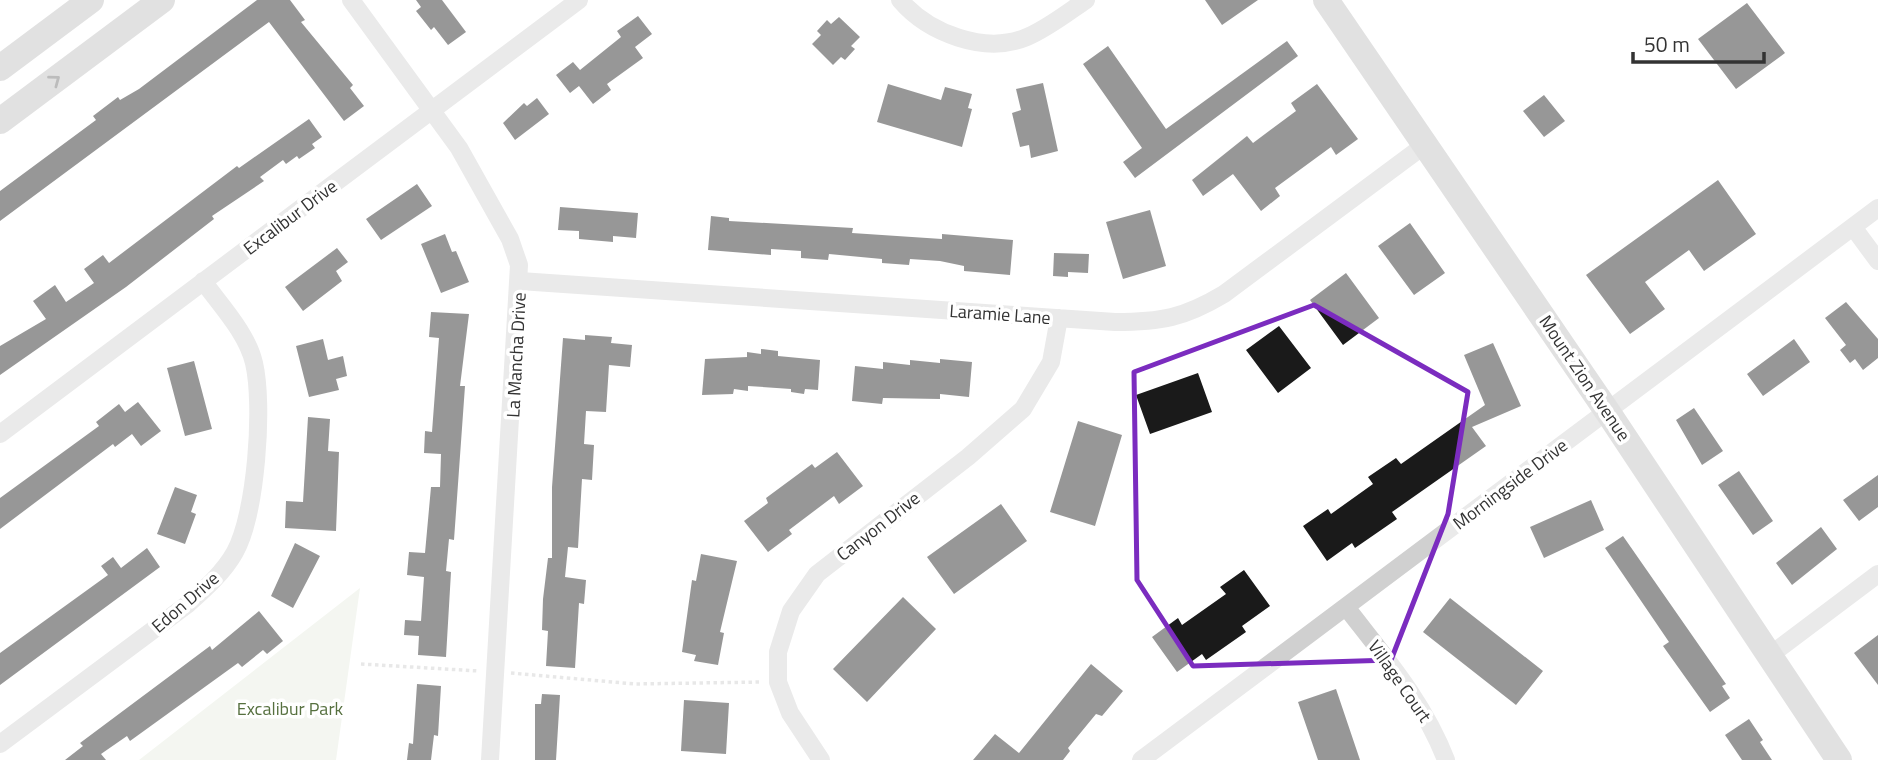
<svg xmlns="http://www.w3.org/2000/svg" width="1878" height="760" font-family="'Titillium Web',sans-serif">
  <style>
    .green { fill: #e6ecdf }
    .building { fill: #1a1a1a }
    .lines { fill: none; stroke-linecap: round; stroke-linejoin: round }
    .path { stroke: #cdcdcd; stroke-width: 3.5; stroke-dasharray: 3.5 3.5; stroke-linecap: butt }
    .minor { stroke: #d0d0d0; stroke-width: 18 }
    .secondary { stroke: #bdbdbd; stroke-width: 26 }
    .oneway { stroke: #6a6a6a }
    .marked { fill: none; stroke: #7b2cbf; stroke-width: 5; stroke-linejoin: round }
    .labels { text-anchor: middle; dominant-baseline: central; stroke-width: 7; stroke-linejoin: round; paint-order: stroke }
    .street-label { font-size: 18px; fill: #333; stroke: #fff }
    .park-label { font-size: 18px; fill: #56703f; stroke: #fff }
  </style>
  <rect width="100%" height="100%" fill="#fff"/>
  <path class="green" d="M360,588L336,760H139Z"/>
  <path class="building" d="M257,0H290L305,20L301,22L353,85L350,88L364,106L344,121L269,22L0,221V191L96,120L93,116L118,97L120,100L139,89Z
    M416,0H442L466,32L448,45L434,27L431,30L416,11L421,7Z
    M1205,0H1258L1222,25Z
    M1747,3L1785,53L1736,89L1698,39Z
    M638,16L652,34L635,47L643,58L607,84L611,90L593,104L579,86L570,93L556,75L573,62L580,70L621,37L617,31Z
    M839,17L860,37L851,46L855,49L845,60L841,57L833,65L812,44L821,35L817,31L827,20L831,24Z
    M1287,41L1298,56L1135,178L1123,162L1142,148L1083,64L1108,46L1166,129Z
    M1043,83L1058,151L1031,158L1029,145L1020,147L1012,113L1021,110L1016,89Z
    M888,84L941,100L945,87L972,94L968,108L972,109L962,147L877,122Z
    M1317,84L1358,139L1336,155L1331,147L1275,188L1280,196L1261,211L1233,174L1203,196L1192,180L1247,136L1253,143L1296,111L1291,103Z
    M1544,95L1565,121L1544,137L1523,111Z
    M537,98L549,114L515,140L503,123L524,103L527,106Z
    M309,119L322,137L312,144L315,148L299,159L297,156L286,164L283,160L260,177L264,181L212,216L214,219L126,287L0,375V346L46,319L33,301L55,285L66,302L94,283L84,269L103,255L109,263L237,166L239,168Z
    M1718,180L1756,234L1704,271L1689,250L1645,282L1665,309L1630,334L1586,275Z
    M417,184L432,206L381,240L366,219Z
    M560,207L638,213L636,238L613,236V242L579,239V231L558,230Z
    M1150,210L1166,266L1123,279L1106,222Z
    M711,216L729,218V221L853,228L852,233L942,239V234L1013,240L1010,275L964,271V266L940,261L910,259L909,265L882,263V259L829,254L828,260L801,258V251L771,249V255L708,250Z
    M1410,223L1445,273L1414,295L1378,246Z
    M445,234L452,252L456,251L469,282L441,293L421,244Z
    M337,248L348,262L336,271L342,281L303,311L285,287Z
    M1054,253L1089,254L1088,273L1068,272V277L1053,276Z
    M1346,273L1379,318L1343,345L1310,300Z
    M1846,302L1878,339V358L1863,370L1855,359L1850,363L1840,350L1846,345L1825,318Z
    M431,312L469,314L460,386H465L454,540L449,539L446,571L451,572L446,657L418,655L419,636L404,635L405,620L421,621L424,577L407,575L409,552L425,553L431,487H440L441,454L424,453L425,431L432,432L439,338L429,337Z
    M1279,326L1311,368L1278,393L1246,350Z
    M585,335L612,337L611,343L632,345L630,367L609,365L606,412L586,411L584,444L594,445L592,480L582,479L578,548L568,547L565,577L586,580L584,604L579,603L575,668L546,666L548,631L542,630L543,599L548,558H552V487L563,338L585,340Z
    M323,339L328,360L343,356L347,376L336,379L339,390L309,397L296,346Z
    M1794,339L1810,362L1763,396L1747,374Z
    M1493,343L1521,406L1472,427L1486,446L1392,512L1397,519L1355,548L1352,543L1327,561L1303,526L1328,509L1331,514L1373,484L1368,477L1396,458L1401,464L1485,405L1464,355Z
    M761,349L778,351V356L820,360L818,390L805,389L804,394L791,392V389L748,386V391L734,389L733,394L702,395L705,359L747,357V352L761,354Z
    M940,359L972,362L969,397L940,394V399L883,398L882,404L852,401L855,366L883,369V362L910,365V360L940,363Z
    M194,361L212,429L185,436L167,368Z
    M1198,373L1212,412L1150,434L1136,395Z
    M138,402L161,431L141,446L132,434L115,447L113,444L0,529V498L99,426L96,422L119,404L125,412Z
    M1694,408L1723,451L1702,465L1676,420Z
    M308,417L330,419L328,451L339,452L336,531L285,528L286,501L303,502Z
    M1078,421L1122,435L1095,526L1050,512Z
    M837,452L863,486L839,504L834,496L789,530L792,534L768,552L744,521L768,503L766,498L812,464L815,468Z
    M1739,471L1773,521L1753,535L1718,485Z
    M1878,475V507L1859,521L1843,500Z
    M175,487L197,495L191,512L196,514L185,544L157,534Z
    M1591,500L1604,530L1544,558L1530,527Z
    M1001,504L1027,541L954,594L927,557Z
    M1821,527L1837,549L1792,585L1776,563Z
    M1623,536L1726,684L1722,686L1730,698L1710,712L1663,646L1669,642L1605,548Z
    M295,543L320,556L293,608L271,596Z
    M147,548L160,567L0,685V653L108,575L101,566L113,557L121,568Z
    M701,554L737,561L720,632L724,633L718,665L694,661L696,655L682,652L692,580L696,581Z
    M1244,570L1270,606L1242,626L1246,632L1206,660L1202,654L1177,672L1152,637L1178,618L1182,625L1226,594L1220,587Z
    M903,597L936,629L867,702L833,669Z
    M1450,598L1543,671L1516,705L1423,632Z
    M259,611L283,641L267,654L263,650L242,667L238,663L130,741L127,736L101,754L106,760H65L83,746L80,743L210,646L212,650Z
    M1878,635V685L1854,653Z
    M1091,664L1123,691L1102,716L1096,714L1068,748L1070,751L1063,760H973L995,734L1019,753Z
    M417,684L441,686L438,736L434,735L431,760H407L409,743L413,744Z
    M1336,689L1360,760H1318L1298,702Z
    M542,694L560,695L556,760H535V704H541Z
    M684,700L729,703L726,754L681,751Z
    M1749,719L1763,740L1760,742L1772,760H1742L1725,735Z"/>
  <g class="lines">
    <path class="path" d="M361,664L479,671
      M511,673L635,684L762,682"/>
    <path class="minor" d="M351,0L459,148L510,239L519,265L490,760
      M900,0C928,33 985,55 1027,37C1048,28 1067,13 1086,0
      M1853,227L1878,261
      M520,281L1115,322C1161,322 1184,318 1224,294L1426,144
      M0,434L579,0
      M1346,607C1383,655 1424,702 1446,760
      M1769,656L1878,574
      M0,744L188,604C205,589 224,572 235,552C256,514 264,406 254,363C247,333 221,306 203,281
      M821,760L790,713L778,682V652L791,611L817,574L968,457L1023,409L1051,362L1059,318
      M1141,760L1878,208"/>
    <path class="secondary" d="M1326,0L1607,411L1839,760
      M0,68L91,0
      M0,121L162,0"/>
  </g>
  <defs><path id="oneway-chevron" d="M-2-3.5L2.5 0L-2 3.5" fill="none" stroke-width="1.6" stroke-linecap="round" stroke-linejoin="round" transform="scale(1.75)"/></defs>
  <use class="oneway" href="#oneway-chevron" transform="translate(55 80) rotate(-37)"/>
  <path d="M0 0H1878V760H0ZM1314,305L1468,392L1448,514L1391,660L1193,666L1137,580L1134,372Z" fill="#fff" fill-opacity=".55" fill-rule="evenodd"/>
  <path class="marked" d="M1314,305L1468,392L1448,514L1391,660L1193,666L1137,580L1134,372Z"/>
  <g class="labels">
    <g class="street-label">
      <text transform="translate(290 217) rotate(-37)">Excalibur Drive</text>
      <text transform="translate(1000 314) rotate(4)">Laramie Lane</text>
      <text transform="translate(516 355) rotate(-87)">La Mancha Drive</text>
      <text transform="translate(1585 378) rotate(56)">Mount Zion Avenue</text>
      <text transform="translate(1510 484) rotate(-37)">Morningside Drive</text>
      <text transform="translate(878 526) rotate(-38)">Canyon Drive</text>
      <text transform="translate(185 602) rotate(-41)">Edon Drive</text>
      <text transform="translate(1400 681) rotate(55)">Village Court</text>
    </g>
    <g class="park-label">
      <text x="290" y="708">Excalibur Park</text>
    </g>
  </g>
  <path d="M1633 52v10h131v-10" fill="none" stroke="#333333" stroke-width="3.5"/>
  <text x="1644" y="52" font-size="21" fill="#333333" stroke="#ffffff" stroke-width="5" paint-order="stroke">50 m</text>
</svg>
